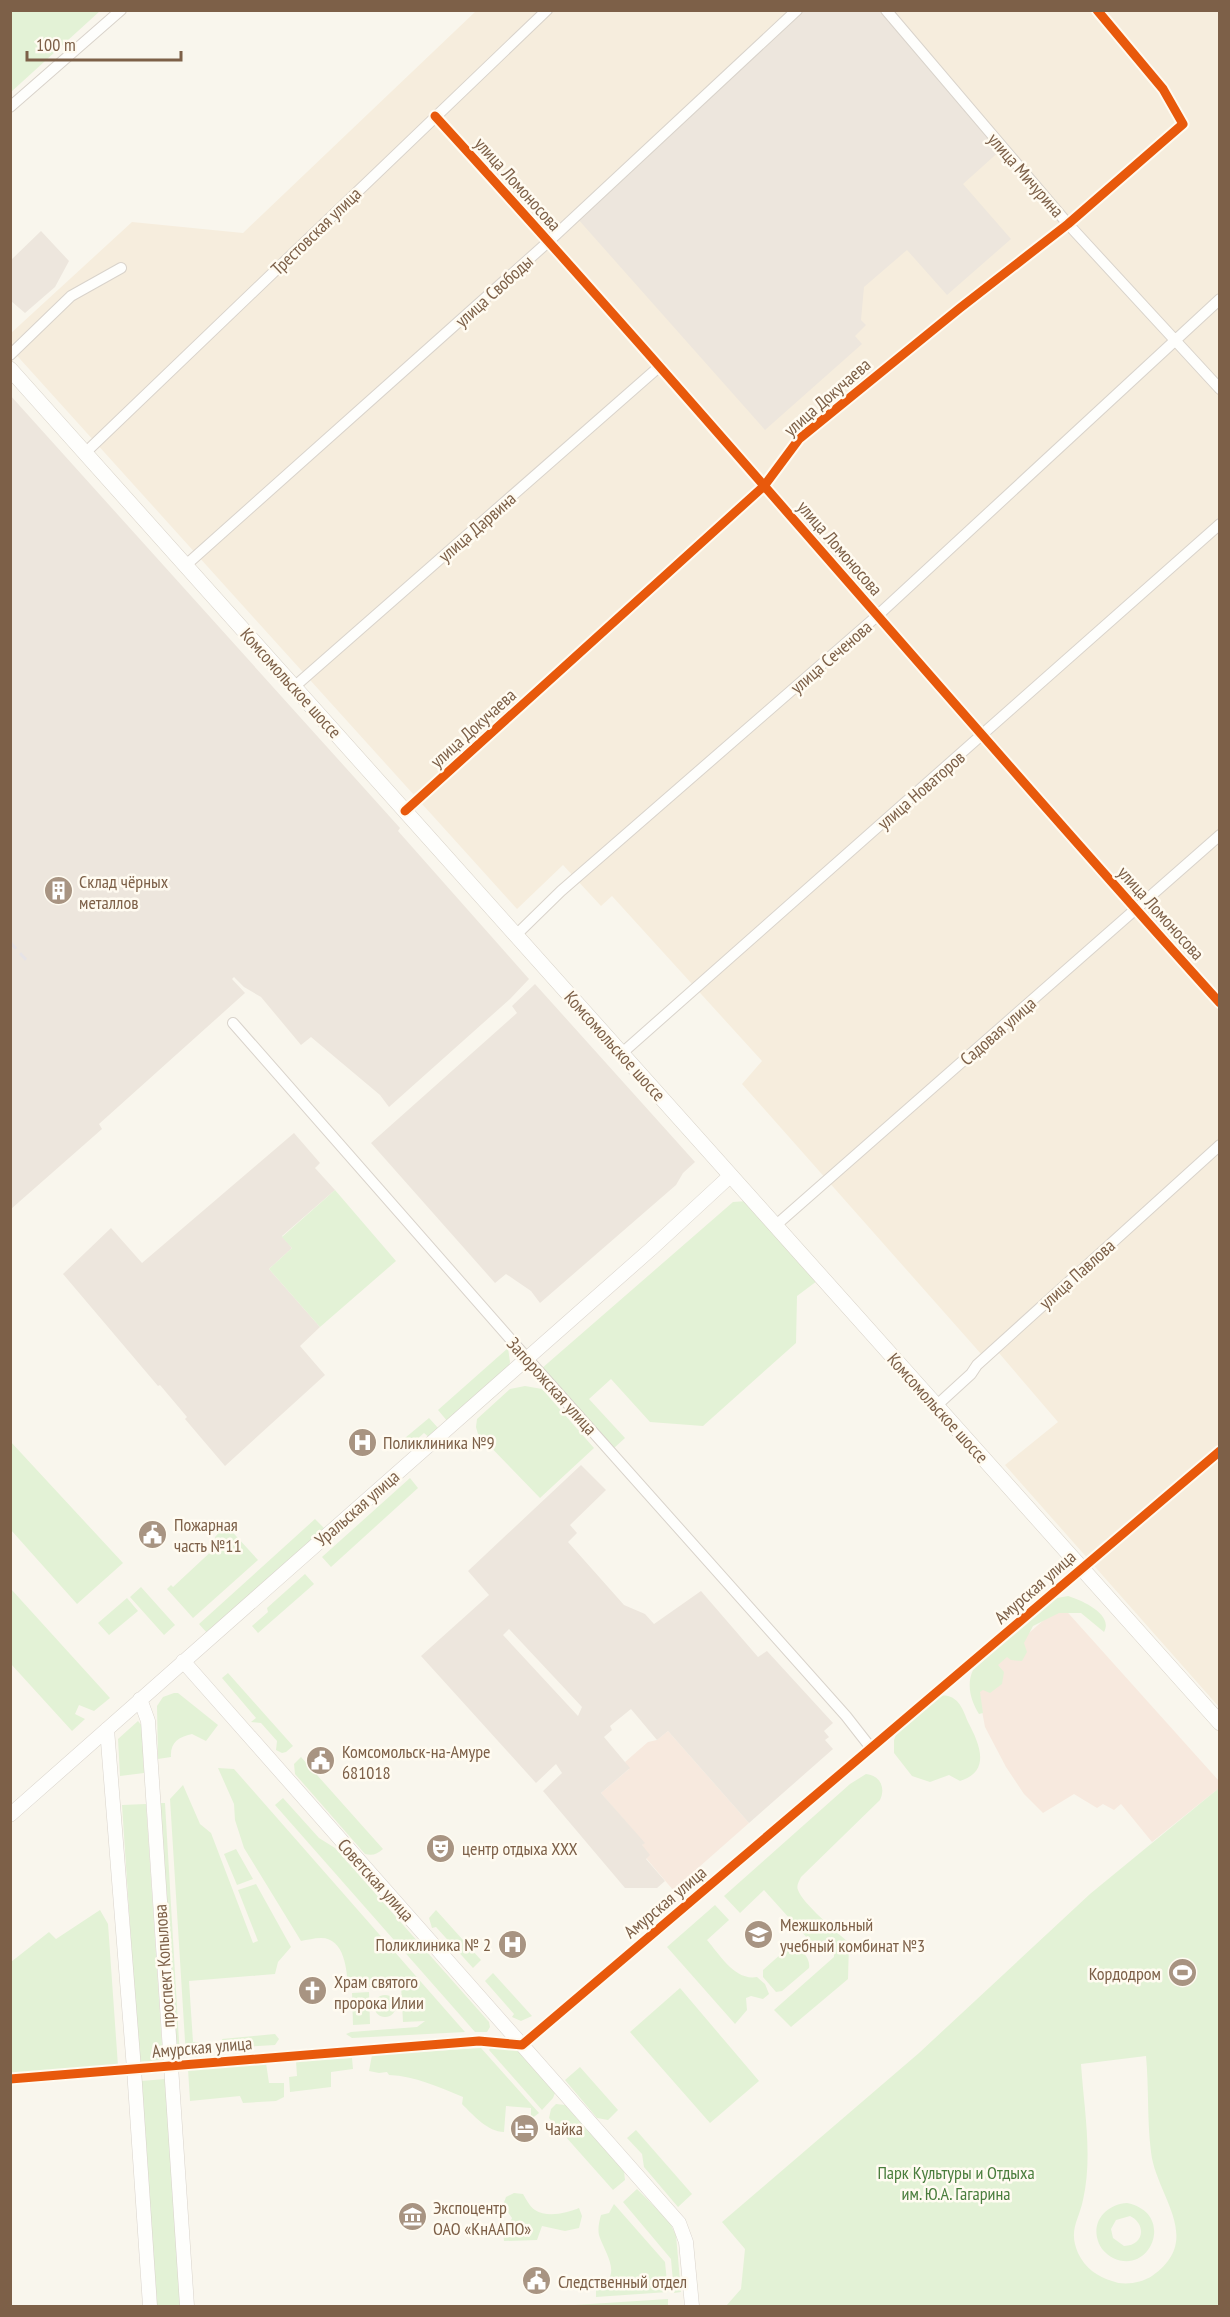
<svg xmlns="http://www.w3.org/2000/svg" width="1230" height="2317" font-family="'PT Sans Narrow',sans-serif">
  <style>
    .residential { fill: #f6eddd }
    .commercial { fill: #f7e9de }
    .industrial { fill: #ede6dd; fill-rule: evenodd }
    .green { fill: #e3f2d6; fill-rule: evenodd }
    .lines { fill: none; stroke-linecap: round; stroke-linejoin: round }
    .minor-casing { stroke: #d9d3cb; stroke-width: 12 }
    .tertiary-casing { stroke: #d9d3cb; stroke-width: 15 }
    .secondary-casing { stroke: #d8d2c8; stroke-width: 16 }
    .minor { stroke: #fefefc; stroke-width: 10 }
    .tertiary { stroke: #fefefc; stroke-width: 14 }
    .secondary { stroke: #fefefc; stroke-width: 15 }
    .rail { stroke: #e6e3e6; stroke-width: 3; stroke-dasharray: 9 6; stroke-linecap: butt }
    .cycleway-casing { stroke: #fffbf1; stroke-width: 13 }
    .cycleway { stroke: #e8590c; stroke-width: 9 }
    .labels { text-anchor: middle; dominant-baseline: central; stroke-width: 5; stroke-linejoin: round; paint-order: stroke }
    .street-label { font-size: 18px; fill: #7d6048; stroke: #fffbf1 }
    .poi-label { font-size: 18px; fill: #7d6048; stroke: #fffbf1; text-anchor: start }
    .park-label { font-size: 18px; fill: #497d3c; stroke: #fffbf1 }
  </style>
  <rect width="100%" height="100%" fill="#f9f6ed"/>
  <path class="residential" d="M476,11H1219V1707L1005,1465L1058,1422L993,1346L982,1355L742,1084L762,1061L612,896L601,906L563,865L517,909L11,349L10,334L132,222L243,233Z"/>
  <path class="commercial" d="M1061,1605L1219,1781V1788L1152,1842L1121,1804L1114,1810L1103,1804L1097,1808L1074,1794L1043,1813L1024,1794L1006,1767L985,1727L976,1679Z
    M668,1731L749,1823L673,1890L646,1858L642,1845L644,1843L601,1793L629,1769L625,1762L648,1742L657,1740Z"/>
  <path class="industrial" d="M804,11H880L1002,149L963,184L1011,239L947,295L907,250L864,287L861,320L866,325L855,336L862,344L765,430L577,218Z
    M41,231L69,261L55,287L25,313L11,301V260Z
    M10,395L400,828L398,831L529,979L510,999L389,1107L380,1095L311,1037L301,1045L261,997L244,987L234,977L232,979L245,993L99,1124L102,1129L11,1209Z
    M535,984L695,1162L683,1173L676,1185L540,1303L531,1291L506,1274L495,1283L371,1143L517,1013L512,1006Z
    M294,1133L320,1163L315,1168L335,1190L282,1236L292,1248L269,1269L320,1327L300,1346L325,1375L225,1466L185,1419L187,1417L160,1385L158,1386L63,1274L111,1228L142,1263Z
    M581,1465L606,1490L570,1525L577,1533L568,1542L624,1605L645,1614L654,1624L701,1591L758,1657L767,1651L833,1723L824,1731L829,1737L825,1740L833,1749L749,1823L668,1731L657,1740L631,1709L610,1726L612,1730L604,1737L630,1768L601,1793L645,1843L642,1845L650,1855L646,1859L665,1881L657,1888H625L543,1791L562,1773L556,1764L536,1783L421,1656L489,1595L468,1571ZM509,1629L582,1707L578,1716L503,1635Z"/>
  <path class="green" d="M11,10H100V11L11,92Z
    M335,1190L396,1261L320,1327L269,1269L292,1248L282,1237Z
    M747,1201L817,1281L797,1296L796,1343L703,1426L650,1422L611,1379L589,1399L625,1438L613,1449L541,1369L733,1202Z
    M508,1348L510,1362L508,1370L448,1422L438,1410Z
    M525,1386L542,1389L594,1448L540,1498L478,1434L476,1427L477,1419L510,1389Z
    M429,1418L439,1429L430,1438L424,1433L405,1450L399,1443Z
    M10,1441L123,1563L77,1604L11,1530Z
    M410,1478L418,1488L331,1567L322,1557Z
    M315,1519L325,1529L208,1634L199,1624Z
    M226,1525L258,1560L193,1618L167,1589L171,1585L173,1587L217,1546L215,1537Z
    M305,1574L314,1584L258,1633L252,1626L268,1612L267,1608Z
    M141,1587L175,1625L164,1635L130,1597Z
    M11,1589L110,1698L94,1711L79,1705L75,1714L85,1719L72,1731L11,1664Z
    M1068,1596C1081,1600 1114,1614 1104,1632L1081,1613H1059L1033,1626L1024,1643L1027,1652L1022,1661L1011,1660L1007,1657L998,1665L1004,1672L1002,1684L990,1693L983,1690L980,1692L983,1713L979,1714C971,1701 966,1685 973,1670L1052,1599Z
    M127,1598L138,1611L109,1635L98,1623Z
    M228,1673L293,1746L286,1752L282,1753L276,1750L277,1741L261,1723L251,1722L256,1718L222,1678Z
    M174,1693H178L218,1725L206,1741L192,1734C178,1737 170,1743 171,1757L158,1759L157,1706L163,1697Z
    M939,1695C942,1696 945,1695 948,1696C960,1699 964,1712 968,1722C979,1743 992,1771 960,1781L949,1775L930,1782L912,1776L894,1753V1740L897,1732Z
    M138,1721L142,1726L144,1773L120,1776L118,1739Z
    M301,1757L383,1849C377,1854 373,1856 365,1854L295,1774L294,1764Z
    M218,1768L234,1769L465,2032L352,2038L346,2034L351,2032L417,2027L425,2021L403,2022L401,1985L348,1988C347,1971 345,1938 321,1938C314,1938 307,1940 301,1941L244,1848L235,1820L234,1804Z
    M866,1774C880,1775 886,1788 880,1800L801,1877C799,1881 796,1886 798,1890C802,1903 837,1932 849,1943L848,1979L791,2027L774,2010L834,1957V1950L817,1949L764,1890L740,1913L724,1896L850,1784Z
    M183,1785L200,1824L211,1833L253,1943L258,1941L238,1890L256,1884L291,1947L278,1962L275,1974L189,1981L193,2042H199V2056L186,2057L170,1799Z
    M1219,1788V2306H726L741,2289L745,2249L722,2222L919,2053L1090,1894ZM1146,2056C1149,2088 1147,2120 1151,2152C1156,2196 1205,2239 1152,2276C1141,2283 1124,2286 1112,2281C1098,2277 1085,2268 1078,2253C1068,2230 1079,2220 1083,2200C1093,2156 1084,2109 1081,2064Z
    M283,1798L319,1838L335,1848L489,2022L490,2027L487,2032H475L275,1805Z
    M160,1803H165L180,2058L176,2053Z
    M146,1804L163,2060L139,2062L122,1805Z
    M236,1849L253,1879L237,1885L224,1854Z
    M715,1905L729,1920L707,1940C720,1955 735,1981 757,1977L765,1984L769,1994L763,1999L751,1996L746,1998L747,2010L735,2024L667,1947Z
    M100,1910L108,1924L118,2066L11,2075V1962L49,1932L56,1939Z
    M436,1910L481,1960L473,1968L436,1927L432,1928L429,1918Z
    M791,1945C801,1947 811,1959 809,1968L782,1991L776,1992L763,1977V1970Z
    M493,1973L532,2016L521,2021L512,2017L514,2014L485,1981Z
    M680,1988L759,2081L710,2123L630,2032Z
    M369,1992L370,2024L353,2025L352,1993Z
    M374 2006a11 11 0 1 1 22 0a11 11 0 1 1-22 0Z
    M275,2034L279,2039L275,2045L225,2048L222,2039Z
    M491,2047L517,2050L555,2093L553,2098L542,2110L489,2050Z
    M481,2048L539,2113L531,2119V2108L506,2106L504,2132C488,2132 473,2115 462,2104L463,2097C439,2087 415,2076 389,2075L387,2072L379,2073L369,2071L372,2055Z
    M352,2058L353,2069L331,2072V2087L290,2092L289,2077L297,2076L296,2061Z
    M266,2063L269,2083H284V2097L276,2101L243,2103L240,2096L190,2101L188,2069Z
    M580,2067L618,2110L608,2120L597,2118L565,2080Z
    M165,2079L181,2306H157L141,2081Z
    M556,2104L565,2105L624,2171L625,2180L613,2190L549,2118L551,2109Z
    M636,2130L692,2194L678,2207L644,2167L642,2154L627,2138Z
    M637,2189L669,2221L676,2235L681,2292L674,2293L671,2259L623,2202Z
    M514,2193L523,2194C526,2199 530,2207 535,2210C547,2218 567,2213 579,2208L582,2216L579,2228L565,2231L542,2226L537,2240L504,2241L503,2229L509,2225L512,2218L503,2205L506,2197Z
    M1127,2203C1176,2213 1151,2276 1113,2258C1106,2254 1100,2248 1098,2241C1091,2220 1108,2204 1127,2203ZM1130,2216C1147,2224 1144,2246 1124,2246L1113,2238L1111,2229L1116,2220Z
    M614,2204L665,2262L668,2292L596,2297V2286C624,2279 606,2254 600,2238C597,2231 599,2222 601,2215L609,2213Z
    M668,2299V2306H559Z"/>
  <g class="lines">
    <defs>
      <path id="minor" d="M886,10L1068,224L1220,389
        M10,107L121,10
        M435,116C701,407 955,710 1220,1003
        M10,355L71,296L121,268
        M85,453L547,10
        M186,565L548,242L797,10
        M294,687L660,366
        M405,811L764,486L799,439L960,308L1068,224L1183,124L1163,89L1097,10
        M516,935L561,891L877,616L1220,299
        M233,1023L527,1358L846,1716L871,1748
        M621,1054L1220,524
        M775,1226L1220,835
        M936,1406L971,1374L977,1365L1220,1145
        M10,2079L479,2041L522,2045L1220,1451"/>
      <path id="tertiary" d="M183,1661L679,2223L686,2242L692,2306
        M140,1699L148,1721L187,2306
        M107,1729L134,2069L150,2306
        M10,1815L651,1249L730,1176"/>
      <path id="secondary" d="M10,369L1220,1723"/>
    </defs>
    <use href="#minor" class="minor-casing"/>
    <use href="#tertiary" class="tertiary-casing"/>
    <use href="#secondary" class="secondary-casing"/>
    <use href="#minor" class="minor"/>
    <use href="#tertiary" class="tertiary"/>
    <use href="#secondary" class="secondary"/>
    <path class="rail" d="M10,942L28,962"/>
    <defs>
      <path id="cycleway" d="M435,116C701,407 955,710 1220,1003
        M405,811L764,486L799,439L960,308L1068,224L1183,124L1163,89L1097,10
        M10,2079L479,2041L522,2045L1220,1451"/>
    </defs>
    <use href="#cycleway" class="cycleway-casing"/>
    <use href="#cycleway" class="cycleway"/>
  </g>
  <defs>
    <symbol id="building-disc" viewBox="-11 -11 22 22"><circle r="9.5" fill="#a89482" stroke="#fffbf1"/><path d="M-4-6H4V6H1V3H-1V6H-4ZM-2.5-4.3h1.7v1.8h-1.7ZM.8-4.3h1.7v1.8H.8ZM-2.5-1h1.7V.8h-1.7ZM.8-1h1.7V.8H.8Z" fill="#fff"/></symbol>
    <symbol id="hospital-disc" viewBox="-11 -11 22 22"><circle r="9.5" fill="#a89482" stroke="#fffbf1"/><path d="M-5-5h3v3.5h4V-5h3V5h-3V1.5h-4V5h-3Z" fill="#fff"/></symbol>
    <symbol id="civic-disc" viewBox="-11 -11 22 22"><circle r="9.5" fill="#a89482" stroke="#fffbf1"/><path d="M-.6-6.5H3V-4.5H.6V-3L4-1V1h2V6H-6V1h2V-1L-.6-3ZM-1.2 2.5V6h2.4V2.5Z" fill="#fff"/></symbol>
    <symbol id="theatre-disc" viewBox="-11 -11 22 22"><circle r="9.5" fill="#a89482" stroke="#fffbf1"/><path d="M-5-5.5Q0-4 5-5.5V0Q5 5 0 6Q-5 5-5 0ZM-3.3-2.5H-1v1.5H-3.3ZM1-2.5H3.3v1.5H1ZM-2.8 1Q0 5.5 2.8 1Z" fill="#fff"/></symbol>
    <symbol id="university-disc" viewBox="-11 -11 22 22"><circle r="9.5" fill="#a89482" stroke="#fffbf1"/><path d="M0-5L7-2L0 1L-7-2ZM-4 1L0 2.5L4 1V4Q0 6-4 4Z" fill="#fff"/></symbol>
    <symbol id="stadium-disc" viewBox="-11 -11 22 22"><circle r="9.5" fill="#a89482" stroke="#fffbf1"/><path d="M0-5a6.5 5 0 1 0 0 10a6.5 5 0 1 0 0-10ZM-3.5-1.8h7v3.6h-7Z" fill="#fff"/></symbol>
    <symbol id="church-disc" viewBox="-11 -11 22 22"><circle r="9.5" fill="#a89482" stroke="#fffbf1"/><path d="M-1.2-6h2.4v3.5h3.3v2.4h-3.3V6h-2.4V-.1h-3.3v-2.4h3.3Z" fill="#fff"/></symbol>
    <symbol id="hotel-disc" viewBox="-11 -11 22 22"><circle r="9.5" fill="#a89482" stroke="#fffbf1"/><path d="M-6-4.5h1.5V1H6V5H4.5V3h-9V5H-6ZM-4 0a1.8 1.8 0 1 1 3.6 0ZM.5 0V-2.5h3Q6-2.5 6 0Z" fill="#fff"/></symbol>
    <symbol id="museum-disc" viewBox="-11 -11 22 22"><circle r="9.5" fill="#a89482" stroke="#fffbf1"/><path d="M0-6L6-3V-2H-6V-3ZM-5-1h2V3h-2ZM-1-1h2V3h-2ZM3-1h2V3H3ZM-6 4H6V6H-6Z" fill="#fff"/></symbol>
  </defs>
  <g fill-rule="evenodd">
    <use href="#building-disc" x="42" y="874" width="33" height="33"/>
    <use href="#hospital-disc" x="346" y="1426" width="33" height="33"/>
    <use href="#civic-disc" x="136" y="1518" width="33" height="33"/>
    <use href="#civic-disc" x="304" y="1744" width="33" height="33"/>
    <use href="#theatre-disc" x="424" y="1832" width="33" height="33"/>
    <use href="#university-disc" x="742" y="1918" width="33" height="33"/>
    <use href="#hospital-disc" x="496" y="1928" width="33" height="33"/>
    <use href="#stadium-disc" x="1166" y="1956" width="33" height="33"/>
    <use href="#church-disc" x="296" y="1974" width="33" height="33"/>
    <use href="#hotel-disc" x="508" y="2112" width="33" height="33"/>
    <use href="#museum-disc" x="396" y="2200" width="33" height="33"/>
    <use href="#civic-disc" x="520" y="2264" width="33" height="33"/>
  </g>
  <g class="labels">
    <g class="street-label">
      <text transform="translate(1026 175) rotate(49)">улица Мичурина</text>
      <text transform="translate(518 184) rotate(48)">улица Ломоносова</text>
      <text transform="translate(316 231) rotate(-44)">Трестовская улица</text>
      <text transform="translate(494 291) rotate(-42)">улица Свободы</text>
      <text transform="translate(827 397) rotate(-41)">улица Докучаева</text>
      <text transform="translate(477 527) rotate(-41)">улица Дарвина</text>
      <text transform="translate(840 548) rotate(49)">улица Ломоносова</text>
      <text transform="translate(831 657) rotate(-41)">улица Сеченова</text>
      <text transform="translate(291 683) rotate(48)">Комсомольское шоссе</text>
      <text transform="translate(473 728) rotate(-42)">улица Докучаева</text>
      <text transform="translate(921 790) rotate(-41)">улица Новаторов</text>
      <text transform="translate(1161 913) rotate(48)">улица Ломоносова</text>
      <text transform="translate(998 1031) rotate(-41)">Садовая улица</text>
      <text transform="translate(615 1046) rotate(48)">Комсомольское шоссе</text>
      <text transform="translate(1077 1274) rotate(-42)">улица Павлова</text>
      <text transform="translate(552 1386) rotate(48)">Запорожская улица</text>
      <text transform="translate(938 1408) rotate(48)">Комсомольское шоссе</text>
      <text transform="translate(357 1508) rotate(-41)">Уральская улица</text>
      <text transform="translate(1035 1587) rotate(-41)">Амурская улица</text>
      <text transform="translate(376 1880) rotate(48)">Советская улица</text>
      <text transform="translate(665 1902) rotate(-40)">Амурская улица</text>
      <text transform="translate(164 1966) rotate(-94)">проспект Копылова</text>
      <text transform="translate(202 2047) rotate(-5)">Амурская улица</text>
    </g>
    <g class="poi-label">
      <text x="79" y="881">Склад чёрных<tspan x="79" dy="21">металлов</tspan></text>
      <text x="383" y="1442">Поликлиника №9</text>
      <text x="174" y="1524">Пожарная<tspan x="174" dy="21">часть №11</tspan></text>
      <text x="342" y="1751">Комсомольск-на-Амуре<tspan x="342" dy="21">681018</tspan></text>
      <text x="462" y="1848">центр отдыха ХХХ</text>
      <text x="780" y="1924">Межшкольный<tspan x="780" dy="21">учебный комбинат №3</tspan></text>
      <text x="491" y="1944" text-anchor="end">Поликлиника № 2</text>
      <text x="1161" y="1973" text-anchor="end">Кордодром</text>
      <text x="334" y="1981">Храм святого<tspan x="334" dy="21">пророка Илии</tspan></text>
      <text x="545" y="2128">Чайка</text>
      <text x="433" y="2207">Экспоцентр<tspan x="433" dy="21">ОАО «КнААПО»</tspan></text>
      <text x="558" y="2281">Следственный отдел</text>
    </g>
    <g class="park-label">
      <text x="956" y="2172">Парк Культуры и Отдыха<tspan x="956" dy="21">им. Ю.А. Гагарина</tspan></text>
    </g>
  </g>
  <rect width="1230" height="2317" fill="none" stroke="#7d6048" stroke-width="24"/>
  <path d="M27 51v9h154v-9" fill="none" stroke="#7d6048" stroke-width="3"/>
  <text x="36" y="51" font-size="18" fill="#7d6048" stroke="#fffbf1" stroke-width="4.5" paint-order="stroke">100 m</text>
</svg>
